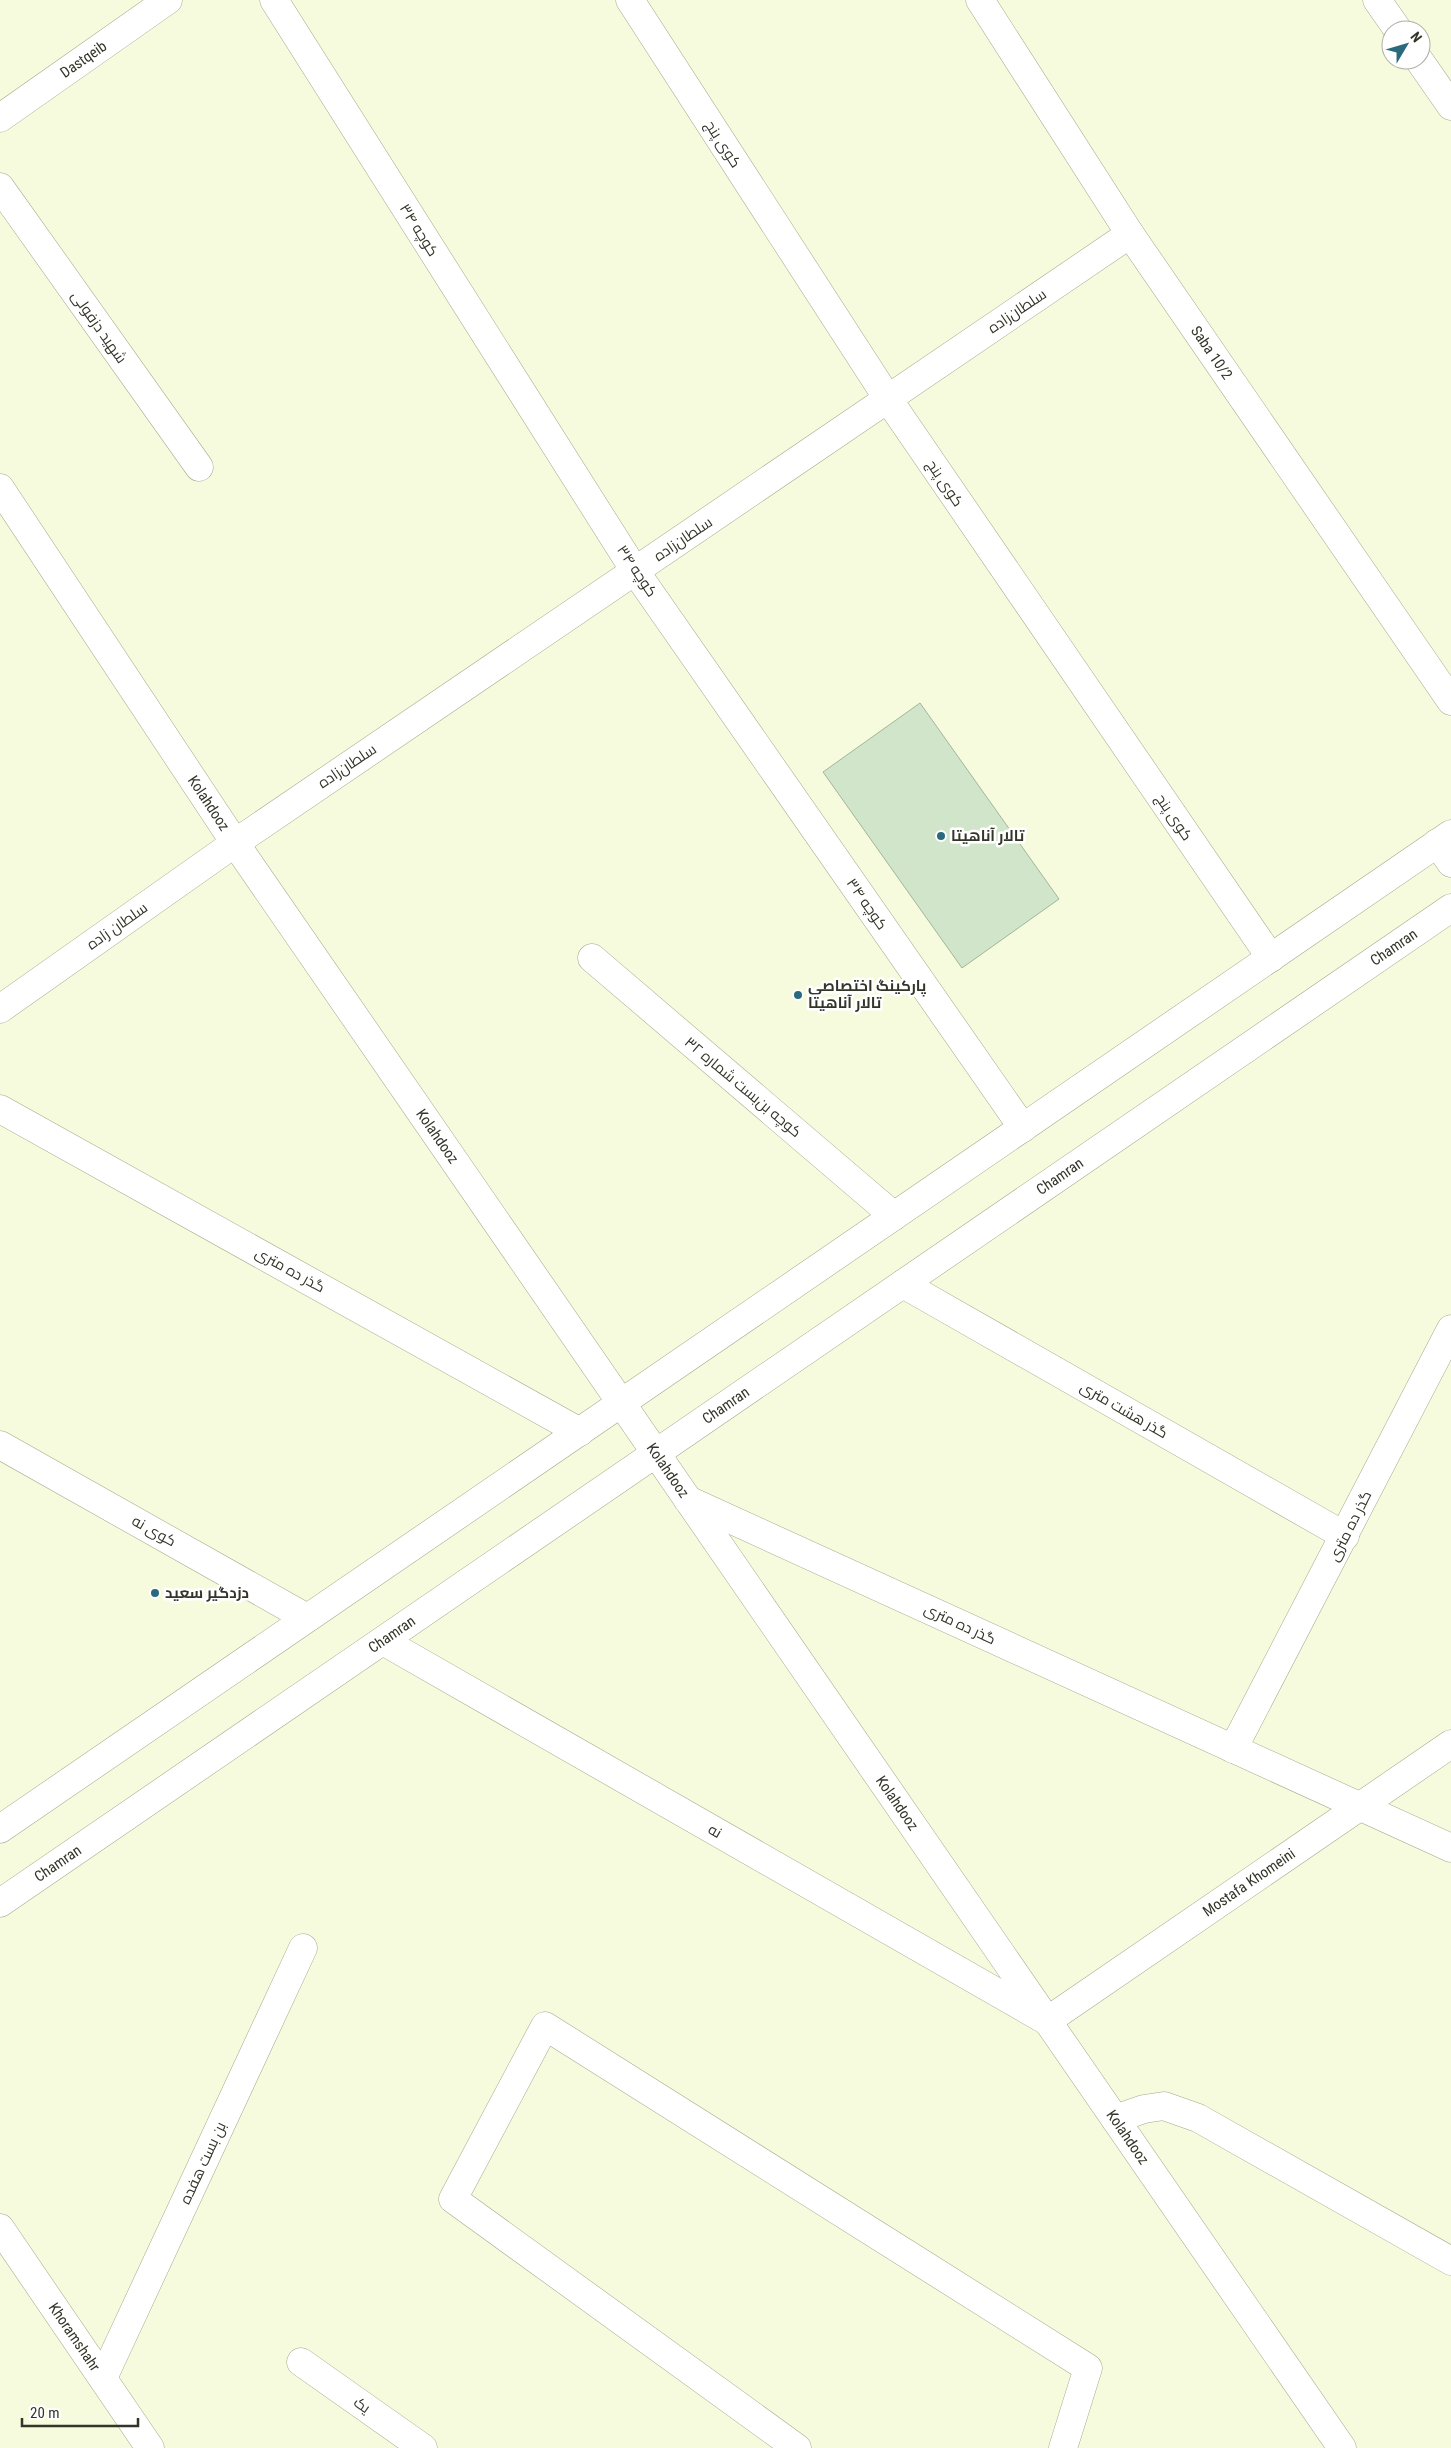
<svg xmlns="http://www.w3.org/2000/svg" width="1451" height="2448" font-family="'Roboto Condensed',Cairo,sans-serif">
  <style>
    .building { fill: #d1e5ca; stroke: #a2b59b }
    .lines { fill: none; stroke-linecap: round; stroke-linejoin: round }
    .minor-casing { stroke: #a4a98c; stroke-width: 29 }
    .minor { stroke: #fff; stroke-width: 28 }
    .poi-dot { fill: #2a6a7e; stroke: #fff; stroke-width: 2 }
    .labels { text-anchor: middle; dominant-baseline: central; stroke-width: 5; stroke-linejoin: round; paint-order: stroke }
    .street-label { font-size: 15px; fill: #333529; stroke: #fff }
    .poi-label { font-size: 15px; font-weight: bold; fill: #333529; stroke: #fff; text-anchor: start }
  </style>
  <rect width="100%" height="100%" fill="#f5fbdc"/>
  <path class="building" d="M920,703L1059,899L962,968L823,772Z"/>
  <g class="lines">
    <defs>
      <g id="minor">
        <path d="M274,0L635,571L1023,1128"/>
        <path d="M630,0L888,399L1271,958"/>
        <path id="s1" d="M980,0L1130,234L1451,701"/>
        <path d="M1377,0L1398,30"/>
        <path d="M1419,60L1451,106"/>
        <path id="s2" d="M0,118L168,0"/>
        <path d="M0,187L199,467"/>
        <path id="s3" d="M0,488L235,843L1342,2448"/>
        <path d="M1437,843L1451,863"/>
        <path d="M592,958L894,1216"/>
        <path d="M0,1009L235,843L1130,234"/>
        <path d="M0,1109L580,1432"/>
        <path d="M903,1284L1345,1536"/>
        <path d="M0,1445L307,1618"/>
        <path d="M688,1500L1451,1848"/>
        <path id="s4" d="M383,1641L1047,2021L1451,1744"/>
        <path d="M1233,1749L1451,1329"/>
        <path d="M0,1829L1451,834"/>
        <path id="s5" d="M0,1903L1451,908"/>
        <path d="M1115,2119L1144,2109L1164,2106L1198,2118L1451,2261"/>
        <path id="s6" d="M0,2228L150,2448"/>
        <path d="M301,2362L423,2448"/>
        <path d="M103,2378L303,1948"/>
        <path d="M797,2448L453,2199L545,2026L1088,2368L1063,2448"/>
      </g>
    </defs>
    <use href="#minor" class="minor-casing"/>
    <use href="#minor" class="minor"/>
  </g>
  <g class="poi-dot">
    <circle cx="941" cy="836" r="5"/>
    <circle cx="798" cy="995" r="5"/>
    <circle cx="155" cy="1593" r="5"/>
  </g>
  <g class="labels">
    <g class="street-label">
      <text stroke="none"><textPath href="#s2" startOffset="102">Dastqeib</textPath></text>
      <text transform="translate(723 144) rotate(57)">کوی پنج</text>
      <text transform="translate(419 230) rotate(58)">کوچه ۳۴</text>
      <text transform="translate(1017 311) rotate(-34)">سلطان‌زاده</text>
      <text transform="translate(99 327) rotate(55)">شهید دزفولی</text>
      <text stroke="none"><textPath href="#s1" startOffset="422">Saba 10/2</textPath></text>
      <text transform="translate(945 483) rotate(56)">کوی پنج</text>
      <text transform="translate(683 539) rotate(-34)">سلطان‌زاده</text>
      <text transform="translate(637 571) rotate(56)">کوچه ۳۴</text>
      <text transform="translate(347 766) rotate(-34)">سلطان‌زاده</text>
      <text stroke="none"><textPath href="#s3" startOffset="378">Kolahdooz</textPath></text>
      <text transform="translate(1174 817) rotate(56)">کوی پنج</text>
      <text transform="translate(867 904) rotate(55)">کوچه ۳۴</text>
      <text transform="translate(117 926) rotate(-35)">سلطان زاده</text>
      <text stroke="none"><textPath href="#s5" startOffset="1690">Chamran</textPath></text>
      <text transform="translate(743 1087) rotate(40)">کوچه بن‌بست شماره ۳۲</text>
      <text stroke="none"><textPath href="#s3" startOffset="782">Kolahdooz</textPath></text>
      <text stroke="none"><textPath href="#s5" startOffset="1285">Chamran</textPath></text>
      <text transform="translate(290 1270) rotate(29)">گذر ده متری</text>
      <text stroke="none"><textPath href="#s5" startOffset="880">Chamran</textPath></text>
      <text transform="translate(1124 1410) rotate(30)">گذر هشت متری</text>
      <text stroke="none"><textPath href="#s3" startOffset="1188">Kolahdooz</textPath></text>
      <text transform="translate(1350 1526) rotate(-63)">گذر ده متری</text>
      <text transform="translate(154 1531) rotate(29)">کوی نه</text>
      <text transform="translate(960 1624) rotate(25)">گذر ده متری</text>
      <text stroke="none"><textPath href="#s5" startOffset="475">Chamran</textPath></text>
      <text stroke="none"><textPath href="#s3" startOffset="1592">Kolahdooz</textPath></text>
      <text transform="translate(715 1831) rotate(30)">نه</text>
      <text stroke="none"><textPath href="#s5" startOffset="70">Chamran</textPath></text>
      <text stroke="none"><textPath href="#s4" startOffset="1010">Mostafa Khomeini</textPath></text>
      <text stroke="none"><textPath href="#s3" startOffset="1998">Kolahdooz</textPath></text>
      <text transform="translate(203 2163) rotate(-65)">بن بست هفده</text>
      <text stroke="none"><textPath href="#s6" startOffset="132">Khoramshahr</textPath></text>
      <text transform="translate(362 2405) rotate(35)">یک</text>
    </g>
    <g class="poi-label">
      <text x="951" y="836">تالار آناهیتا</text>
      <text x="808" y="986">پارکینگ اختصاصی<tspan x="808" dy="17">تالار آناهیتا</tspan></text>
      <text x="165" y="1593">دزدگیر سعید</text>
    </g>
  </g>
  <g transform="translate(1406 45) rotate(52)"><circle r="24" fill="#ffffff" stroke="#adaea9"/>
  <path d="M0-4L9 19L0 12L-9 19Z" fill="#2a6a7e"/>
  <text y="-8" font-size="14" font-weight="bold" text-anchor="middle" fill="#333529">N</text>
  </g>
  <path d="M22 2418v8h116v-8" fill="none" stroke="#333529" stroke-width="2.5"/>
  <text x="30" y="2418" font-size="15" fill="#333529" stroke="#ffffff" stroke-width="4" paint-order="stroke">20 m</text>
</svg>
